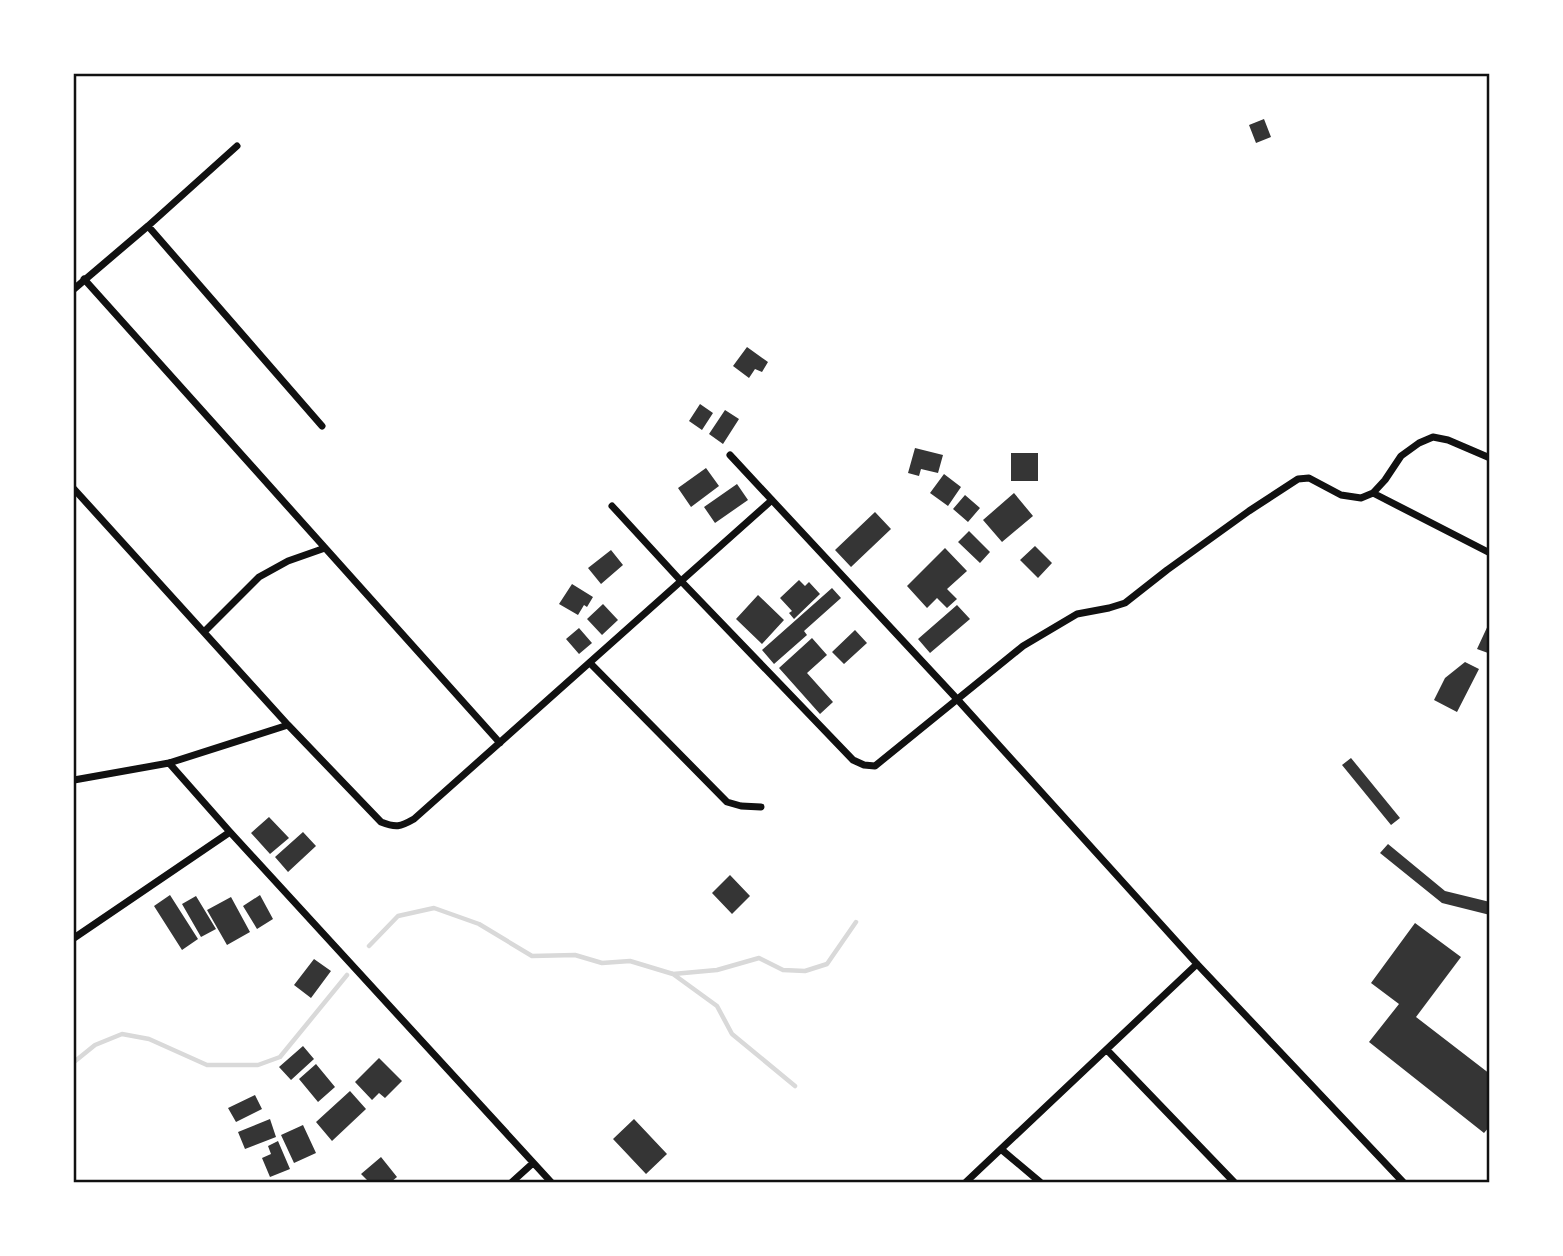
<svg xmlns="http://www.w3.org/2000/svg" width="1563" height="1256" font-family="'Source Sans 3',sans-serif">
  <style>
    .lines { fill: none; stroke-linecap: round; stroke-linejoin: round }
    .stream { stroke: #d9d9d9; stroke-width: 4.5 }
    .building { fill: #353535 }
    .minor { stroke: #111; stroke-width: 7 }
    .neatline { fill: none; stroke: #111; stroke-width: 2.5 }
  </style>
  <rect width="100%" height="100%" fill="#fff"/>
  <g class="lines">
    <path class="stream" d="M369,946L398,916L434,908L479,924L532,956L575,955L602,963L630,961L673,974L717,970L759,958L783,970L805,971L827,964L856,922
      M673,974L717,1006L732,1034L795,1086
      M74,1062L95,1045L122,1034L149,1039L207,1065H258L280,1057L347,975"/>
  </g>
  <path class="building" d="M1264,119L1271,137L1256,143L1249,125Z
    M747,347L768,362L762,372L755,369L749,378L733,366Z
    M700,404L713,413L702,430L689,421Z
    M725,410L739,419L723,444L709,434Z
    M915,448L943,455L938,473L921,469L919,476L908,473Z
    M1011,453H1038V481H1011Z
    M706,468L719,486L691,507L678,488Z
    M944,474L961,487L948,506L930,493Z
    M737,484L748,500L715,523L704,507Z
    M1014,493L1033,516L1002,542L983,520Z
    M965,495L980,508L968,522L953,509Z
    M875,512L891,529L851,567L835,550Z
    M969,531L990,552L980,563L958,542Z
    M1035,546L1052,563L1038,578L1020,560Z
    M945,548L967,571L947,589L957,599L947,608L937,598L927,608L907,586Z
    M611,550L623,565L601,584L588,568Z
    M799,580L805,586L809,582L820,594L794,619L789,613L792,611L780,598Z
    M572,584L593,597L587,607L584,605L578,615L559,604Z
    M832,588L841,598L804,631L807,635L774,664L762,650Z
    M758,595L784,620L762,644L736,619Z
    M603,604L618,620L602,635L587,619Z
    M957,605L970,619L930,653L918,639Z
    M1490,621V650L1488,653L1477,649Z
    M579,628L592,643L579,654L566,639Z
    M855,630L867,643L844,664L832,652Z
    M812,638L827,655L807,673L833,702L820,714L779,668Z
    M1465,662L1479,669L1457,712L1434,700L1445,678Z
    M1351,758L1400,818L1391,825L1342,765Z
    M269,817L289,838L270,854L251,833Z
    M303,832L316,846L288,872L275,857Z
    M1388,844L1445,891L1490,902V915L1442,903L1380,853Z
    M730,875L750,896L732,914L712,893Z
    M170,895L198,939L182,950L154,906Z
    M260,895L273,919L257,929L243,906Z
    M196,896L216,929L201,937L182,904Z
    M231,897L250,932L227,945L207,910Z
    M1415,923L1461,957L1416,1017L1490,1074V1126L1484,1133L1369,1042L1399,1004L1371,983Z
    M314,959L331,971L311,998L294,985Z
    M303,1046L314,1059L291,1080L279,1067Z
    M379,1058L402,1081L385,1098L379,1093L372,1100L355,1082Z
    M316,1064L335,1087L318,1102L299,1079Z
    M350,1091L366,1109L332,1141L316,1122Z
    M255,1095L262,1109L236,1122L228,1108Z
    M270,1119L276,1137L245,1149L238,1132Z
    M634,1119L667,1154L646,1174L613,1139Z
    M303,1125L316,1153L294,1163L281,1135Z
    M278,1141L290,1169L270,1177L262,1158L271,1154L268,1146Z
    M381,1157L397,1177L391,1182H369L361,1174Z"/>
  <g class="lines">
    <path class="minor" d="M148,226L322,426
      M84,279L500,743
      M74,289L148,226L237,146
      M730,455L957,699L1197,964L1403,1182
      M74,489L288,725L169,763L74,780
      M1373,493L1490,553
      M612,506L681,581L853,760L864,765L875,766L1023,646L1077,614L1109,608L1125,603L1167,570L1249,511L1298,479L1309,478L1341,495L1361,498L1373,493L1385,480L1401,456L1419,443L1433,437L1448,440L1490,458
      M204,632L259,577L288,561L325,548
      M590,663L727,802L741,806L761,807
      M288,725L381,822C396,828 400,827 414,819L772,500
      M169,763L230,832L551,1182
      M74,938L230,832
      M1107,1050L1234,1182
      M1002,1150L1040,1182
      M512,1182L533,1163
      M966,1182L1197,964"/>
  </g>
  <rect width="1563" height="1256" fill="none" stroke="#ffffff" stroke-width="150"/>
  <rect x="75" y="75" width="1413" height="1106" class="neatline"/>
</svg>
